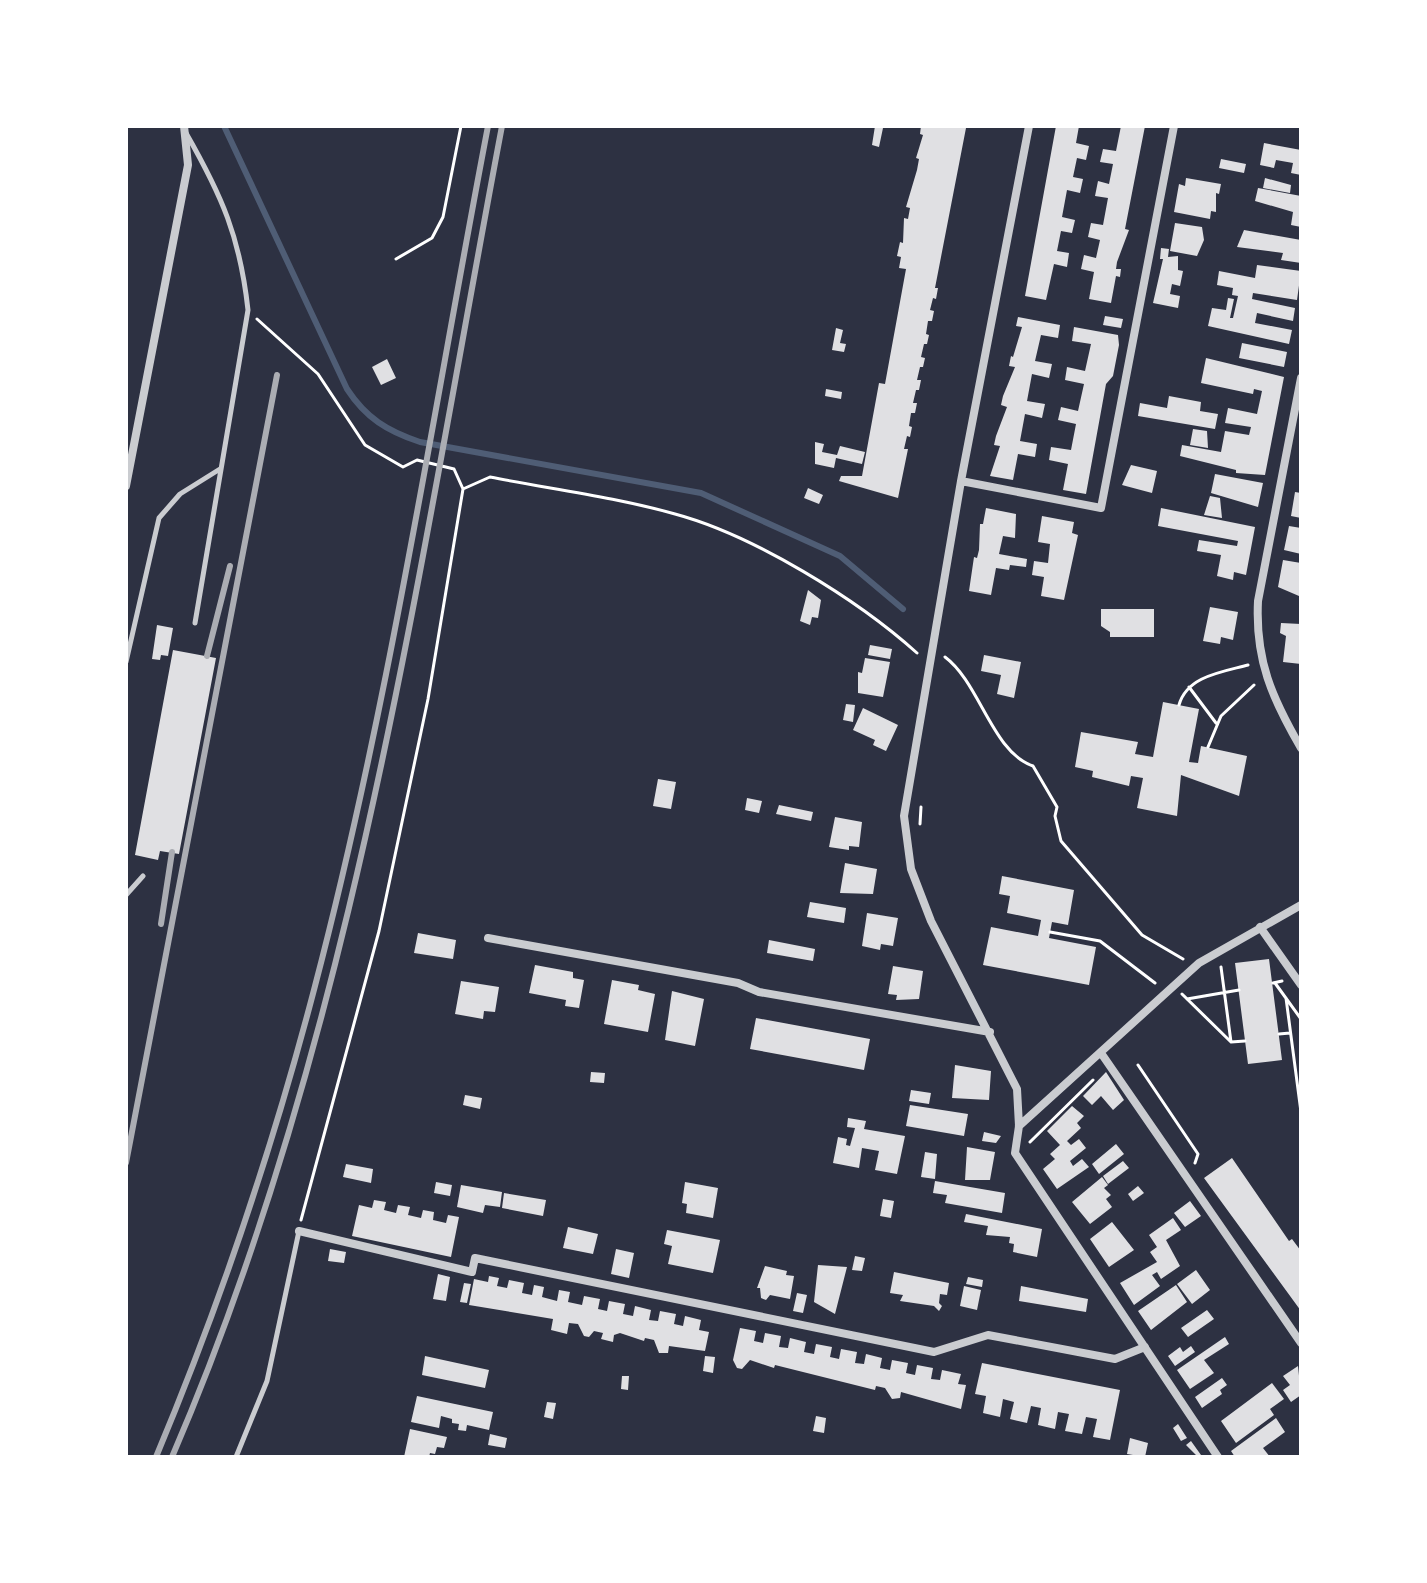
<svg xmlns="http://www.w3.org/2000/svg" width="1427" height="1583" font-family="'Fira Sans Condensed',sans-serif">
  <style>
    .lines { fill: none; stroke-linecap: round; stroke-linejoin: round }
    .stream { stroke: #4f5d75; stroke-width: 6 }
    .building { fill: #e0e0e3 }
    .path { stroke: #fff; stroke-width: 3 }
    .service { stroke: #caccd0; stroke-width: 5 }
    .minor { stroke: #caccd0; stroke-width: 8 }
    .rail { stroke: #abadb3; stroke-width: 6 }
  </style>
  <rect width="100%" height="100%" fill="#2d3142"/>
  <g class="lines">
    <path class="stream" d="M224,126L347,389C366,418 387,431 420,442L701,493L840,556L903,609"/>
  </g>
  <path class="building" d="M875,126L883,128L879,147L872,145Z
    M921,126L966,128L935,288H938L936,299L933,298L930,310L934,311L932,321H928L926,334L929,335L927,344H924L921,357L925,358L923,367H920L917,380H921L919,390H916L913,403H917L915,413H911L909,426L912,427L910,437L907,436L904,449H908L898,498L839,481L841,476H862L879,383L885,384L906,269L899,268L901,257L897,256L900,242L903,243L904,218L908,219L910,208L906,207L917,170L919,159L916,158L923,135L920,134Z
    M1056,126H1079L1076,143L1089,146L1086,160L1077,158L1073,177L1083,179L1080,193L1067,190L1062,217L1075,220L1072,233L1061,231L1057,251L1069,253L1067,267L1054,264L1046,300L1025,296Z
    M1121,126H1145L1125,229L1129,230L1117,262L1116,269H1121L1120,277L1116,276L1111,303L1089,299L1094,272L1081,269L1084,255L1096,258L1100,240L1088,237L1091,223L1103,225L1108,198L1095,196L1098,181L1109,184L1113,164L1100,162L1103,149L1116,151Z
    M1264,143L1301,150V175L1291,173L1293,163L1276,160L1274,168L1260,165Z
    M1221,159L1246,164L1244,173L1219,168Z
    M1186,178L1221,184L1219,194L1216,193V212L1211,211L1210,219L1174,212L1179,184L1185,186Z
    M1265,178L1291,185L1290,193L1263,188Z
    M1258,188L1301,196V227L1291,225L1293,212L1255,201Z
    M1175,223L1202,227L1204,240L1197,256L1170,251Z
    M1244,230L1301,240V263L1281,260L1283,253L1237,247Z
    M1161,248L1169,249L1168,257L1178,256V270L1183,271L1180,286L1172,284L1170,294L1180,296L1178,308L1153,303L1163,259H1160Z
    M1257,265L1301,271L1297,300L1253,293L1252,299L1295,308L1293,321L1257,313L1255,323L1292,330L1289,344L1208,326L1212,308L1226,310L1228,298L1234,299L1230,318H1233L1238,296L1232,295L1233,288L1217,285L1219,271L1255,278Z
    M1105,316L1123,319L1121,328L1103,325Z
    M1018,317L1060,325L1058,338L1041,335L1035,361L1052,364L1049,378L1032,374L1027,401L1045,404L1042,418L1025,414L1020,441L1037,444L1035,457L1018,454L1013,480L990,476L1000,446L994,445L996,436L1007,407L1001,405L1003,396L1015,367L1009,366L1011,356L1013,357L1022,327L1016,326Z
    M1074,327L1118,335L1119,345L1113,376L1106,384L1086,494L1063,490L1068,464L1049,460L1051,447L1071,450L1076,424L1058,420L1061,407L1078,411L1084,384L1065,380L1067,367L1085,371L1091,344L1072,341Z
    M836,328L843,330L840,343L846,344L844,352L832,350Z
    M1242,343L1287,352L1284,367L1239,358Z
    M1206,358L1284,377L1265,475L1236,473V470L1180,456L1182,445L1221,452L1225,431L1249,435L1251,427L1225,423L1228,408L1257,414L1262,391L1254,389L1253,394L1201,383Z
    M387,359L396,378L381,385L372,367Z
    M826,389L842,392L841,399L825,396Z
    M1169,396L1201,402L1200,411L1218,414L1215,429L1138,416L1140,403L1167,408Z
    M1193,429L1207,431L1208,448L1190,445Z
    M815,442L824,444L822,452L837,455L840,446L865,452L862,464L836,458L834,468L815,464Z
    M1131,465L1157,471L1152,493L1122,485Z
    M1215,474L1263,483L1258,507L1211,493Z
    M808,488L823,495L819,504L804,498Z
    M1295,492L1301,493V518L1291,516Z
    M1210,496L1220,498L1222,518L1204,515Z
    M986,508L1016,514L1015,538L1003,536L999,554L1027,559L1026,567L1010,565L1009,570L996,568L991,595L969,591L974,557L977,558L979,550L980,524H983Z
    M1161,508L1255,527L1246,575L1234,572L1233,580L1217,576L1221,555L1197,551L1199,540L1237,546L1238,541L1158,526Z
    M1042,516L1074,522L1072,533L1078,535L1064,600L1041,596L1044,577L1032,575L1034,561L1048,563L1050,544L1038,542Z
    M1289,526L1301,528V554L1284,550Z
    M1283,560L1301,563L1299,596L1278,587Z
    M808,590L821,600L818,618L812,617L810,625L800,621Z
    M1210,607L1238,612L1233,640L1221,637L1220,644L1203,641Z
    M1101,609H1154V637H1110V632L1101,626Z
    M1281,623L1301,624V664L1283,662L1286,636L1280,633Z
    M157,625L173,628L168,656L161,655L160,660L152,659Z
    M870,645L892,649L890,659L868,655Z
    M173,650L216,658L179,854L160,851L158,860L135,855Z
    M984,655L1021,662L1014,698L997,694L1001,675L981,671Z
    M865,658L890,662L883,697L858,693V672L862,673Z
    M1163,702L1199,709L1189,762L1198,763L1201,746L1247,756L1239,796L1181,775L1177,816L1137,808L1143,778L1131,776L1129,786L1092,777L1093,771L1075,767L1081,732L1138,742L1135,754L1153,757Z
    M846,704L855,705L853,722L843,720Z
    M863,708L898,725L886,751L873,745L875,740L853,730Z
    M658,779L676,782L671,809L653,806Z
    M747,798L762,801L759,813L745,810Z
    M779,805L813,812L811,821L776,814Z
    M835,817L862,822L859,847L849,846V850L829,847Z
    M845,863L877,869L873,894L840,893Z
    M1002,876L1074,890L1068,925L1052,922L1049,938L1096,947L1089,985L983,965L991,927L1038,936L1041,920L1007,913L1010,896L999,894Z
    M810,902L846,908L844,923L807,917Z
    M867,913L898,918L893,946L881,944L880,950L862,946Z
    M418,933L456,940L453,959L414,953Z
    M769,940L815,949L813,961L767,953Z
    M1269,959L1282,1060L1248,1064L1235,963Z
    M535,965L573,972V978L584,980L579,1008L565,1006L566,1000L529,993Z
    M893,966L923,971L919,999L896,1000L897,995L888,994Z
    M612,980L639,985L638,990L655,994L648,1032L604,1024Z
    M461,981L499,987L495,1012L484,1011L483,1019L455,1014Z
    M672,991L704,999L695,1046L665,1040Z
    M756,1018L870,1039L864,1070L750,1049Z
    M955,1065L991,1071L989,1100L952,1098Z
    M591,1072L605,1073L604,1083L590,1082Z
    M1106,1072L1124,1100L1113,1110L1101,1096L1092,1105L1083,1096Z
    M911,1090L931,1093L929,1104L909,1101Z
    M465,1095L482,1098L480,1109L463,1105Z
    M910,1105L968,1114L964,1136L906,1126Z
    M1072,1106L1084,1116L1077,1123L1081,1128L1067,1141L1071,1145L1079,1139L1086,1148L1070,1161L1073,1166L1082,1159L1089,1167L1057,1189L1043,1169L1055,1159L1050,1154L1060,1145L1047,1131Z
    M848,1118L866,1121L864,1129L905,1136L897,1174L875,1170L879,1151L862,1148L859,1168L833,1163L838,1137L847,1139L846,1145L850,1146L855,1128L847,1127Z
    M984,1132L1001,1136L996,1143L982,1141Z
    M1116,1144L1124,1154L1099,1174L1092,1164Z
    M967,1147L995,1152L990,1180H965Z
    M925,1152L937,1154L935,1179L921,1177Z
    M1232,1158L1289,1241L1292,1239L1301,1251V1311L1204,1178Z
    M1123,1161L1129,1168L1108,1184L1103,1176Z
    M346,1164L373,1169L371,1183L343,1177Z
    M1102,1177L1108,1185L1104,1188L1111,1195L1106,1199L1112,1207L1090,1224L1072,1202Z
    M935,1181L1005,1193L1002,1213L945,1203L947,1195L933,1193Z
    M436,1182L452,1185L450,1196L434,1193Z
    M685,1182L718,1188L713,1218L686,1213L687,1204L682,1203Z
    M461,1185L502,1192L500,1207L485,1205L483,1213L457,1207Z
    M1138,1186L1144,1193L1133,1201L1128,1194Z
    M504,1193L546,1200L543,1216L502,1208Z
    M883,1199L894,1201L891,1218L880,1216Z
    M374,1200L386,1202L384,1210L396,1213L398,1205L410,1207L408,1215L421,1218L423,1210L434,1212L433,1220L446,1223L448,1215L459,1217L451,1257L352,1236L359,1205L372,1208Z
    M1190,1201L1201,1216L1185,1227L1174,1213Z
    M966,1214L1042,1229L1037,1257L1013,1252L1014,1244L1009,1243L1010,1237L986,1235L988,1226L964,1222Z
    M1173,1218L1181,1230L1166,1240L1180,1266L1161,1279L1157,1272L1152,1275L1160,1286L1134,1305L1120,1283L1157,1262L1150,1252L1157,1247L1149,1235Z
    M1112,1222L1134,1250L1109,1267L1090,1239Z
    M568,1227L598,1234L593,1254L563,1248Z
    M667,1230L720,1240L713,1273L668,1264L672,1246L664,1244Z
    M330,1249L346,1252L344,1263L328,1261Z
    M616,1249L634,1253L629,1278L611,1274Z
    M855,1256L865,1258L862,1271L852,1270Z
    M818,1265L847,1267L835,1314L814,1302Z
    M765,1266L787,1271L786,1275L794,1276L790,1299L770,1295L766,1300L761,1298L760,1288H757Z
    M1196,1270L1210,1290L1192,1304L1177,1284Z
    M894,1272L949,1283L947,1295L940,1294L939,1303L942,1306L939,1311L934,1306L900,1301L903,1295L890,1293Z
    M438,1274L450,1277L446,1301L433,1299Z
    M489,1276L499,1278L497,1286L507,1288L509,1280L524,1283L522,1293L532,1295L534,1285L544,1287L542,1297L557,1301L559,1290L570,1292L568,1302L582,1305L584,1296L600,1299L598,1309L607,1311L609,1301L625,1304L623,1314L633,1316L635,1306L651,1310L649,1320L658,1321L660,1311L676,1314L674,1324L683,1326L685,1316L701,1320L699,1330L709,1332L705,1351L669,1346L668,1353H659L654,1340L645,1338L644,1341L620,1333L614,1335L613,1342L601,1339L603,1333L594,1331L589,1337L584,1336L578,1324L569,1323L567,1334L551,1330L553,1319L469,1305L474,1279L488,1282Z
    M968,1277L983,1280L982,1287L966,1284Z
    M464,1283L471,1284L467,1303L460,1302Z
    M1176,1285L1187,1302L1151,1330L1138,1311Z
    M964,1286L981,1290L977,1310L960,1306Z
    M1021,1286L1088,1299L1086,1312L1019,1301Z
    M797,1293L807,1295L803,1313L793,1311Z
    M1207,1310L1214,1319L1188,1337L1181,1328Z
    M740,1328L756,1331L754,1341L763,1343L765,1333L781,1336L779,1347L788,1348L790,1338L806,1342L804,1352L814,1354L816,1344L832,1347L830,1357L839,1359L841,1349L857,1352L855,1363L864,1364L866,1354L882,1358L880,1368L890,1370L892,1360L908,1363L906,1373L915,1375L917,1365L933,1368L931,1379L940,1380L942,1370L961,1374L958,1384L966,1385L961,1409L901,1392L900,1398L892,1399L885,1388L876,1386L875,1390L775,1365L774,1368L750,1360L742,1369L737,1368L733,1360Z
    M1225,1337L1229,1344L1204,1360L1214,1373L1190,1389L1177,1370Z
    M1191,1346L1195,1352L1175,1366L1168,1356L1180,1347L1183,1352Z
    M425,1356L489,1370L485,1388L422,1375Z
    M705,1356L715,1357L713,1373L703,1371Z
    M982,1363L1120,1390L1110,1440L1093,1437L1097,1419L1086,1417L1082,1434L1065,1431L1069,1414L1058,1412L1055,1429L1038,1425L1041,1408L1031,1406L1027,1423L1010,1419L1014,1402L1003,1399L1000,1417L983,1413L986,1396L975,1394Z
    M1298,1366L1301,1395L1291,1402L1283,1390L1290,1385L1283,1376Z
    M622,1376H629L628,1390L621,1389Z
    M1222,1378L1227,1385L1220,1390L1222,1394L1202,1408L1195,1397Z
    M1272,1383L1284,1399L1270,1409L1274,1415L1236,1443L1221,1421Z
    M417,1396L493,1412L489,1430L467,1425L466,1431L458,1430L459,1424L452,1423V1419L441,1416L439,1428L411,1422Z
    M547,1402L556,1403L553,1419L544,1417Z
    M816,1416L826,1418L824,1433L813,1431Z
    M1276,1418L1285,1432L1263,1448L1270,1457H1235L1231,1451Z
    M1178,1424L1187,1438L1181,1441L1173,1428Z
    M410,1429L447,1437L444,1448L437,1447L435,1454L430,1453L429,1457H404Z
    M490,1434L507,1438L505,1448L488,1445Z
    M1130,1438L1148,1443L1145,1457L1127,1454Z
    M1191,1441L1201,1455L1198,1457L1186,1445Z"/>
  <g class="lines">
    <path class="path" d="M396,259L432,238L443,217L461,126
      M257,319L318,374L365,445L403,467L417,460L454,469L463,489L428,699L379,931L301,1220
      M463,489L490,477C551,489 615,497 675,514C753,535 857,599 917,653
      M945,657C980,683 992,752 1033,766L1057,807L1055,816L1061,841L1142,935L1183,959
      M1189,687L1216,723
      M1179,705C1187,676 1222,672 1248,665
      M1208,747L1221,716L1254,685
      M920,824L921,807
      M1050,932L1100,941L1155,983
      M1221,967L1231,1042L1245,1041
      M1273,983L1282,981
      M1275,983L1301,1019
      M1182,994L1231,1042
      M1286,998L1301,1112
      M1187,999L1239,990
      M1279,1034L1290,1033
      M1138,1065L1198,1154L1195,1163
      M1030,1142L1093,1080"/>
    <path class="service" d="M186,133C222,196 240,237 248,310L195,623
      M126,662L159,518L180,494L220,469
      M126,895L143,876
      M236,1457L267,1381L299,1231"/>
    <path class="minor" d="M1029,126L961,481L904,816L911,869L931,921L1017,1089L1019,1126L1015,1153L1218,1457
      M1301,378L1258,601C1255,660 1272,698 1301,748
      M961,481L1101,508L1174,126
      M126,486L188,165L184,126
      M1260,927L1301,985
      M488,938L738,983L759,992L990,1032
      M1101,1053L1301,1343
      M1019,1126L1199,963L1301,905
      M299,1231L472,1272L475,1258L934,1352L988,1335L1115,1359L1145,1347"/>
    <path class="rail" d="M207,656L230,566
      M161,924L172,852
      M126,1163L277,375
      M156,1457C220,1304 273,1147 315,986C389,704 433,413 488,126
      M172,1457C354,1035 417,574 502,126"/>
  </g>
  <rect width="1427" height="1583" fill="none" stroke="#ffffff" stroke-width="256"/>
</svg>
